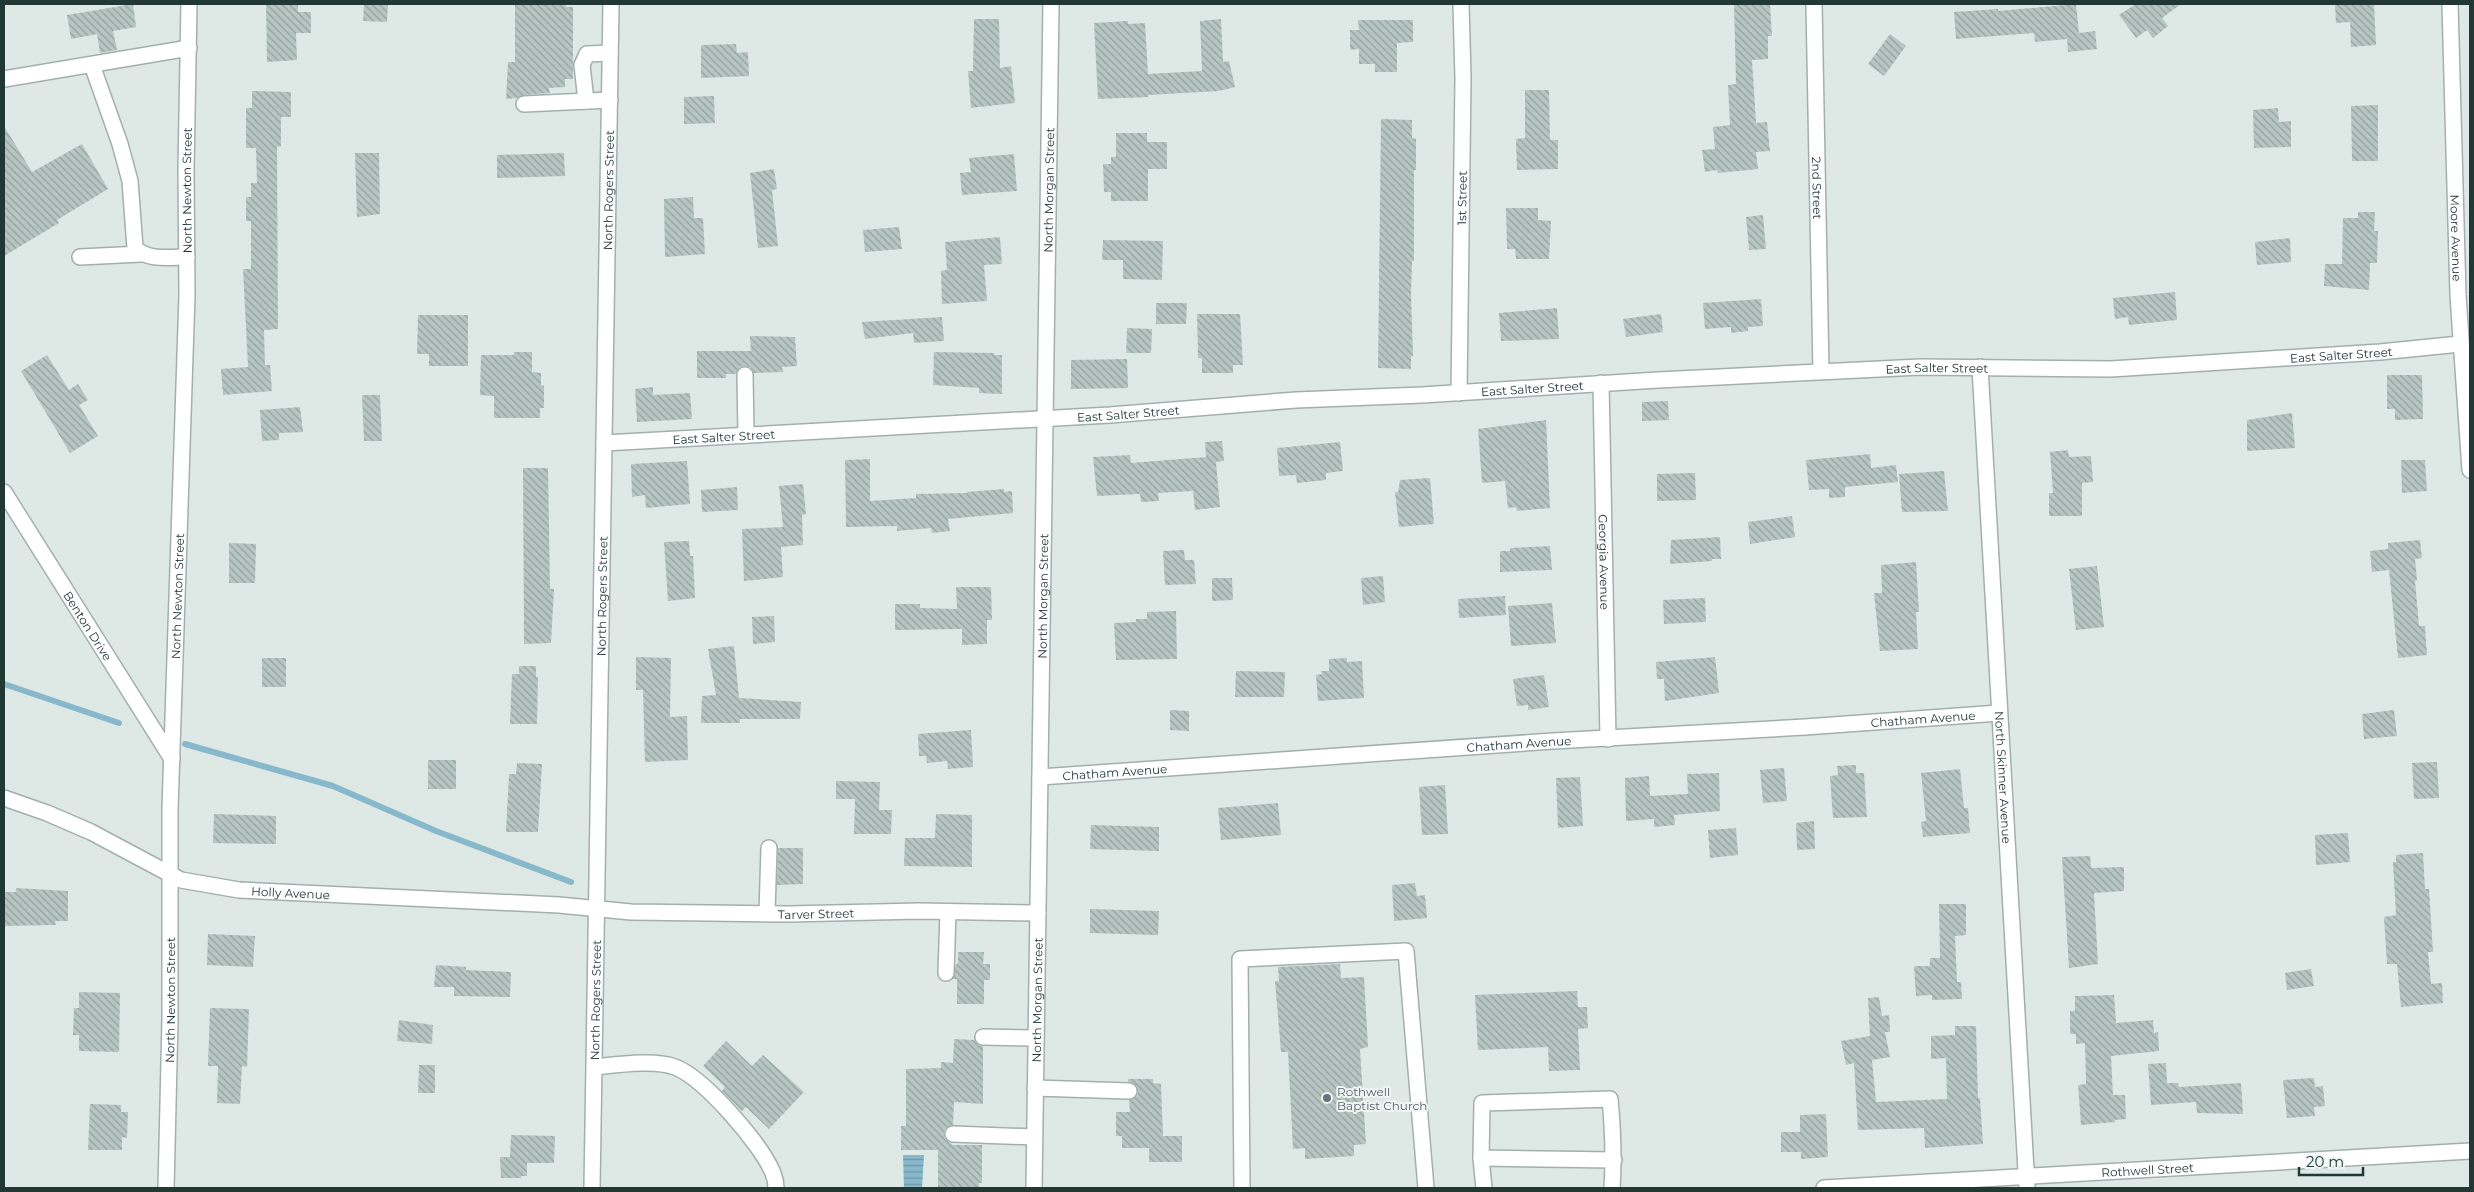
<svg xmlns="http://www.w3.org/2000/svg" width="2474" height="1192" font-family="Montserrat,sans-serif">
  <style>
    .water { fill: url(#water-rules) }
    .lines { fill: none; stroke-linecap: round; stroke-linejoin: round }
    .stream { stroke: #88b8cc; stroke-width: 6 }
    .building { fill: url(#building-back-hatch) }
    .minor-casing { stroke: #a2b0ad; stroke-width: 18 }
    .minor { stroke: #fff; stroke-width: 15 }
    .worship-dot { fill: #6b7280; stroke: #eef6f3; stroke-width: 2 }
    .labels { text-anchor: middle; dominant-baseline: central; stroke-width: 4; stroke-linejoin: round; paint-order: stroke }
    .street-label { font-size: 12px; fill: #213835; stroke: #eef6f3 }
    .worship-label { font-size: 12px; fill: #5b616d; stroke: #eef6f3; text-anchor: start }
  </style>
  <defs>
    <pattern id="water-rules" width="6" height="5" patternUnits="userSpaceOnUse" patternTransform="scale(1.25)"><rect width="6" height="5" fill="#88b8cc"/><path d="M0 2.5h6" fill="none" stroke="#6f97a6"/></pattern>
    <pattern id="building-back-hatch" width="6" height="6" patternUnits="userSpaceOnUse" patternTransform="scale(1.25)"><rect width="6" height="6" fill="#b7c6c2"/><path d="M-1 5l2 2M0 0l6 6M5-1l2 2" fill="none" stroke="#94a29e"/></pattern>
  </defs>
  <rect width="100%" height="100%" fill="#dee9e6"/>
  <path class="water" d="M903,1155H924L922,1188H904Z"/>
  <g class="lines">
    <path class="stream" d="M4,684L119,723
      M185,744L333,786L436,831L571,882"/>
  </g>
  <path class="building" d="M133,4L136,27L113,31L117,50L100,53L97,34L71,39L67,15Z
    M266,4H298V12H311V33H296L297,60L267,62Z
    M364,4H388L387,22L363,21Z
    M515,4H566V7H573V79H565V87L549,88L550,93L524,95L517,98L506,99L508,62H515Z
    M1734,4H1770L1772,36H1768V59L1752,60L1756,123L1767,122L1770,151L1756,152L1758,169L1718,173L1717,170L1705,172L1702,150L1715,149L1713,127L1730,125L1728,85L1736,84Z
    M2076,4L2079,33L2095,31L2097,49L2068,52L2067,39L2035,42L2034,33L1956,39L1954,12L1998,9V11Z
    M2136,4H2181L2162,18L2168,26L2153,38L2147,30L2136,38L2119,15Z
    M2347,4H2374L2376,45L2351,47L2350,22L2336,23L2335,5Z
    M974,19H999L1000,68L1011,66L1015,103L971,108L968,71H973Z
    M1221,19L1223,62L1229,61L1235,87L1219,91L1148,95V97L1098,99L1094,23L1128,21V24L1145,23L1148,74L1202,71L1200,21Z
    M1358,20H1413V42L1397,43V72H1375V64H1359V49L1350,50V30H1359Z
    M1890,34L1906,46L1884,76L1868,64Z
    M736,44L737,53L748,52L749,76L701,78V45Z
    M1525,90H1549L1550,140H1558V169L1517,170L1516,139L1525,138Z
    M252,91L291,92V117H281V146L277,147L278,329L264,330L265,365H270L272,391L223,395L221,369L248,367L243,269H251V221H246V197H251V183H257L256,148H246V108H252Z
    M714,96L715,123L684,124V97Z
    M2378,105V161H2352L2351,106Z
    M2278,108L2279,122L2291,121V147L2254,148L2253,110Z
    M1381,119L1412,120V138L1416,139V170H1414V261H1412L1411,295L1413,356H1411V369L1378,368Z
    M4,126L32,172L82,144L108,189L57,220L59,223L4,256Z
    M1116,133H1147V142H1167V169H1148V201H1111V192H1104L1103,164H1111V157H1116Z
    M355,153H379L380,214L357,217Z
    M564,153L565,176L497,178V155Z
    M1014,154L1017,191L962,195L960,173L971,172L969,158Z
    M774,169L777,189L772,190L778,246L758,248L750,173Z
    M693,197L694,218H703L705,254L665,257L664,199Z
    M1506,208H1538V220L1551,221L1549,259H1516L1515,249H1507Z
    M2358,212H2375L2374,231H2378L2377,263H2370L2369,290L2324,286L2325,264H2342L2343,218H2358Z
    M1763,215L1766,249L1749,250L1746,217Z
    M899,227L902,249L865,252L863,230Z
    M1000,237L1002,264L984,265L987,301L942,304L941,271L947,270L945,242Z
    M2290,238L2291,262L2257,265L2255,242Z
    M1103,240L1163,241L1162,280L1123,279V260H1102Z
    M2175,292L2177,320L2129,325L2128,317L2115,319L2113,298Z
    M1761,299L1763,326L1748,327V331L1731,333V327L1705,329L1703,303Z
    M1156,303H1187L1186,324H1156Z
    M1557,308L1559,339L1501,341L1499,313Z
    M1197,314H1240L1243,365H1233V373H1202V358H1198Z
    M1661,314L1663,332L1626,337L1623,319Z
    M418,315H468V366H429V354H417Z
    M942,317L944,341L914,343L913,333L865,339L862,322Z
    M1127,328L1152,329L1151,353H1126Z
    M750,336L795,337L797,366L782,367L783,372L754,373L750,367L744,366L740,367L736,374H726V378H697V351H751Z
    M514,352H532V372L541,373V385L544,386V408H540V418H494V396L480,395L481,355H514Z
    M934,352L994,353V355H1002V394L979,393V388L933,385Z
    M47,355L69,390L78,384L88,400L79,405L98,436L70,453L21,371Z
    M1127,359L1128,388L1071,389V360Z
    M2387,375H2422L2423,419L2395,420V409H2387Z
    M653,387V395L690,393L692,419L637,422L635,389Z
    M362,395H380L382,441H364Z
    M1668,401L1669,420L1642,421V402Z
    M300,407L303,432L279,433V440L262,441L260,410Z
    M2292,413L2295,448L2247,451V420Z
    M1546,420L1550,508L1517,511L1516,507L1508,508L1505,481L1482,483L1478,429Z
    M1222,441L1224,461L1216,462L1220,507L1195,510L1193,491L1158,493L1159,501L1141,502L1140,494L1097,496L1093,457L1130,455L1131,463L1206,457L1205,442Z
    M1340,442L1343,471L1326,473V480L1297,483L1296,475L1279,476L1277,448Z
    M2068,450L2069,457L2091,456L2093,482L2082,483V516H2049V493H2053L2050,452Z
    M1870,454L1871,468L1896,465L1898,482L1845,487V497L1829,498V489L1809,490L1806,460Z
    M870,459V501L916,498V494L967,493V492L1004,489V492L1012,491L1013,513L948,519L950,531L932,533L931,528L897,531V526L846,527L845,460Z
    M2401,460H2425L2427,491L2402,493Z
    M687,461L690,504L646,508L645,495L632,497L631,464Z
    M523,468H548L550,589H554L551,643L524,644Z
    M1944,471L1948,511L1902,512L1899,474Z
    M1695,473L1696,500L1657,501V474Z
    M1430,478L1434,524L1399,527L1395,492H1398L1400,480Z
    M803,484L806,514L802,515L803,545L781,547L783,577L744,581L742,529L783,527L779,486Z
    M737,487L738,510L702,512L701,490Z
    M1792,516L1795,537L1750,544L1748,522Z
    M1720,537L1721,559H1712V561L1670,564L1671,540Z
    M2420,540L2422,558L2415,559L2417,580L2415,581L2419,626H2425L2427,655L2398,658L2389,570L2372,572L2370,551L2388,549V543Z
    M689,541L690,556H693L695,598L668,601L664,542Z
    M229,543L256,544L255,583H229Z
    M1550,546L1552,570L1500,572V551H1510V548Z
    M1184,550L1185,560H1194L1196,584L1165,585L1163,551Z
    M1916,562L1919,612H1916L1918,649L1880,651L1874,593H1882L1881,565Z
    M2097,566L2104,627L2076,630L2069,569Z
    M1383,576L1385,602L1363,605L1361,578Z
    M1212,578H1232L1233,600L1212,601Z
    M956,587H991L992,620H987V644L962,645V629L895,630V604H920V608L957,609Z
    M1505,596L1506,615L1459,618L1458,599Z
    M1705,598L1706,622L1664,624L1663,600Z
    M1552,603L1556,643L1511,646L1508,606Z
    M1176,611L1177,659L1116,660L1114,623L1136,622V619H1147V612Z
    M774,616L775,642L753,644L752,617Z
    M734,646L739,698L801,702L800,719H740V723H701L702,696L716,695L708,649Z
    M636,657L671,658L670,717L687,716L688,760L645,762L643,690H636Z
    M1715,657L1719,693L1665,701L1664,679H1657L1656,662Z
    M262,658H286V687H262Z
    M1347,658V662L1362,661L1364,698L1318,701L1316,675L1322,674L1321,671H1329V659Z
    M519,666H536V677H538L537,724H510L512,674H519Z
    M1236,671L1285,672L1284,697H1235Z
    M1544,675L1549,707L1528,710V705L1517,706L1513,679Z
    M1170,710L1189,711V731L1170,730Z
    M2394,710L2397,736L2364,739L2362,714Z
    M971,730L973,767L948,769L947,761L927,763L926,756H919L918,734Z
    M428,760H456V789H428Z
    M2437,762L2439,798L2414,799L2412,763Z
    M517,763L542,764L538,832H506L509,774H516Z
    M1856,765V773H1864L1867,817L1833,818L1830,776L1838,775L1837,766Z
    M1784,768L1787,801L1763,803L1760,770Z
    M1960,769L1964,808H1968L1970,833L1923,837L1921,822L1926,821L1921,773Z
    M1719,773L1720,811L1674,815L1675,825L1654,827V819L1626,821L1625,778L1649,776L1650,796L1688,794L1687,774Z
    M1580,777L1583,826L1558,828L1556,778Z
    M836,781L880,782L879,810H892L891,834H854L855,799H836Z
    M1445,785L1448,834L1422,835L1419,787Z
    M1278,803L1281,835L1221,840L1218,808Z
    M214,814L276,816V844L213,843Z
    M936,814L972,815V867L904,866L905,838H935Z
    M1814,821L1815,849L1797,850L1796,823Z
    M1091,825L1159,827V851L1090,849Z
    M1736,828L1738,855L1710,858L1708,830Z
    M2348,833L2350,862L2316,865L2315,835Z
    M778,848H803V884L777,885Z
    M2423,853L2425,889H2429L2433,952H2428L2431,984L2442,983L2443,1003L2401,1007L2397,964H2387L2384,917L2396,915L2393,862H2396V855Z
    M2090,856L2091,868L2124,867V891L2094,893L2098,964L2069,968L2062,857Z
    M1415,883L1417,896L1425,895L1427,918L1394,921L1392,885Z
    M16,888L68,891V921H55L56,925L4,926V892H16Z
    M1939,904H1966V935L1955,936L1957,982H1961L1962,999L1932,1000V995L1916,996L1914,966H1930V958H1940Z
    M1090,909L1159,911L1158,935L1090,933Z
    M208,934L255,936L253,967L207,965Z
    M958,952H984L983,964H990V980H984V1004H957V979H952L956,964H958Z
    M1340,964L1341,978L1364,977L1368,1047L1360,1049L1366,1144L1354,1145V1156L1305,1159V1148L1293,1149L1288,1052H1281L1275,981H1279L1278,967Z
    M436,965L466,967V970L511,972L510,997L454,996V987H434Z
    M2311,969L2314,986L2287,990L2285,973Z
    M1577,991L1578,1007H1587L1588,1028L1578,1029L1580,1070L1549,1071L1548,1047L1478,1050L1475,995Z
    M79,992L120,993L119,1052L79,1051V1035H73L74,1008H79Z
    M2114,995L2116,1023L2153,1020L2154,1033L2158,1032L2159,1051L2111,1056L2113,1095H2125L2126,1119L2115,1120V1122L2081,1125L2078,1085L2086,1084L2085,1043L2076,1044V1034H2070V1011H2075V996Z
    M1879,997L1882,1016L1889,1015L1890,1032H1885L1890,1057L1872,1060L1876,1102L1947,1099L1946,1058L1931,1059V1036L1955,1035V1026H1976L1978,1098H1980L1983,1144L1925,1148L1924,1128L1858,1130L1854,1063L1846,1065L1841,1041L1870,1036L1868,998Z
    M210,1008L249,1009L247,1067L242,1066L240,1104L217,1103L218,1066H208Z
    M399,1020L433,1025L432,1044L397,1041Z
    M954,1039L974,1040L978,1045L983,1046V1104L954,1102L953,1125L945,1129L944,1134L945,1139L953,1145H982V1183H979V1188H938V1150H901V1126H906V1069L941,1068V1062L953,1063Z
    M726,1041L752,1066L763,1055L804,1092L769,1129L746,1107L742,1111L722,1091L725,1087L703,1066Z
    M2166,1063L2167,1083H2178L2179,1087L2241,1083L2243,1114L2197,1113L2196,1102L2151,1105L2148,1064Z
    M419,1065H435V1093H418Z
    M2314,1078L2315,1087L2323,1086L2325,1106L2314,1107L2315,1116L2287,1118L2283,1080Z
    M1128,1079H1153V1083L1161,1084L1163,1136H1182V1162H1149V1148H1122V1136H1116V1112H1130L1129,1100L1137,1096L1138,1092L1137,1086L1128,1082Z
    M90,1104L121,1105V1112H128L127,1138L122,1137V1150H88Z
    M1826,1114L1828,1157L1801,1159V1152H1781V1132H1800V1115Z
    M511,1135L555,1136L554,1163H527V1176H521V1178H501L500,1157H510Z"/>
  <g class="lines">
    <defs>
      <g id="minor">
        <path id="s1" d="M1814,4L1821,371"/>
        <path id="s2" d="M2450,4L2458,295L2470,470"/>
        <path d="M92,65L120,144L130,181L135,248C148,261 170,257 187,257"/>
        <path d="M4,79L189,48"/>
        <path d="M586,101L582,65L587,54L610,53"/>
        <path d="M524,104L610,100"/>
        <path d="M80,257L141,254"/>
        <path id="s3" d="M1980,367L2027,1188"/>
        <path d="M745,375L746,435"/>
        <path id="s4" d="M1601,383L1608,739"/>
        <path id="s5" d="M1459,393L1463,78L1461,4"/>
        <path id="s6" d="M604,443L1110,415L1296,400L1422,395L1658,380L1920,367L2111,369L2380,352L2460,344"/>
        <path id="s7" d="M4,492L172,759"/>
        <path id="s8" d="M1040,777L1553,741L1805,727L1999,713"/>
        <path id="s9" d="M4,798L47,813L91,832L181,880L239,890L559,905L631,912L789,914L919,911L1038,913"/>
        <path d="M767,913L769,848"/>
        <path d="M946,973L948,912"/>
        <path d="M983,1037L1035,1038"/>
        <path d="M594,1067C615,1065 655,1059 675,1067C704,1078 761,1144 773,1173C775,1178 776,1183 776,1188"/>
        <path d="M1035,1088L1129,1091"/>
        <path d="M953,1134L1034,1137"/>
        <path d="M1481,1158L1484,1188"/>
        <path id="s10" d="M166,1188L170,1020V809L187,295L186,169L189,4"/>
        <path id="s11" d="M592,1188L611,4"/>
        <path id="s12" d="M1034,1188L1051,4"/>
        <path d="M1242,1188L1240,959L1406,951L1426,1188"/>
        <path d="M1612,1188C1614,1157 1613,1130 1610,1099L1482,1103L1481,1158L1614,1160"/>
        <path id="s13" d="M1824,1188L2470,1151"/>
      </g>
    </defs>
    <use href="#minor" class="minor-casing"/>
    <use href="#minor" class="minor"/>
  </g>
  <circle class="worship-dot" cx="1327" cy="1098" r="5"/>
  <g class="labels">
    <g class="street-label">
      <text stroke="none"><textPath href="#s1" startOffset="184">2nd Street</textPath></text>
      <text stroke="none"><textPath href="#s10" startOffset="998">North Newton Street</textPath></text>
      <text stroke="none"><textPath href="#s11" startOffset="998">North Rogers Street</textPath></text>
      <text stroke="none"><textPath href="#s12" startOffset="998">North Morgan Street</textPath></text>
      <text stroke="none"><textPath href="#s5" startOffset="195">1st Street</textPath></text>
      <text stroke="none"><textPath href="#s2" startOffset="234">Moore Avenue</textPath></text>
      <text stroke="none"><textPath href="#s6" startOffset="1740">East Salter Street</textPath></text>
      <text stroke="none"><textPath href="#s6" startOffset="1335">East Salter Street</textPath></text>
      <text stroke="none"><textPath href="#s6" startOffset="930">East Salter Street</textPath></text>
      <text stroke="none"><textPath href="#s6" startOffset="525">East Salter Street</textPath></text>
      <text stroke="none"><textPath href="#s6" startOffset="120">East Salter Street</textPath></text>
      <text stroke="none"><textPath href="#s4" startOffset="179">Georgia Avenue</textPath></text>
      <text stroke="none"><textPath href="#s10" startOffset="592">North Newton Street</textPath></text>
      <text stroke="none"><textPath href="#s11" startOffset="592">North Rogers Street</textPath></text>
      <text stroke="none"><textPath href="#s12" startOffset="592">North Morgan Street</textPath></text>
      <text stroke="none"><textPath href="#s7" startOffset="158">Benton Drive</textPath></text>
      <text stroke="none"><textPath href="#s8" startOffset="885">Chatham Avenue</textPath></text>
      <text stroke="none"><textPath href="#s8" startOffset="480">Chatham Avenue</textPath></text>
      <text stroke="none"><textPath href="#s8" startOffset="75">Chatham Avenue</textPath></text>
      <text stroke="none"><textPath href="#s3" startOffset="411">North Skinner Avenue</textPath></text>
      <text stroke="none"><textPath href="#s9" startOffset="306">Holly Avenue</textPath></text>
      <text stroke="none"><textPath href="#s9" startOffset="832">Tarver Street</textPath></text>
      <text stroke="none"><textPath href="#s10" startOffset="188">North Newton Street</textPath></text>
      <text stroke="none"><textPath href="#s11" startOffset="188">North Rogers Street</textPath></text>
      <text stroke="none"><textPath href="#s12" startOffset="188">North Morgan Street</textPath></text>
      <text stroke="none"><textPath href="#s13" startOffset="324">Rothwell Street</textPath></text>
    </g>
    <g class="worship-label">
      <text x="1337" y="1091">Rothwell<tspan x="1337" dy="14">Baptist Church</tspan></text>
    </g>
  </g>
  <rect width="2474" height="1192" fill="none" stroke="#213835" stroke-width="10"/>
  <path d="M2299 1167v8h64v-8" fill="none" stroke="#213835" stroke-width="2.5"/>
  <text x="2306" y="1167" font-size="15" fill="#213835" stroke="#eef6f3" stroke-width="4" paint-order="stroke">20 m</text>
</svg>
